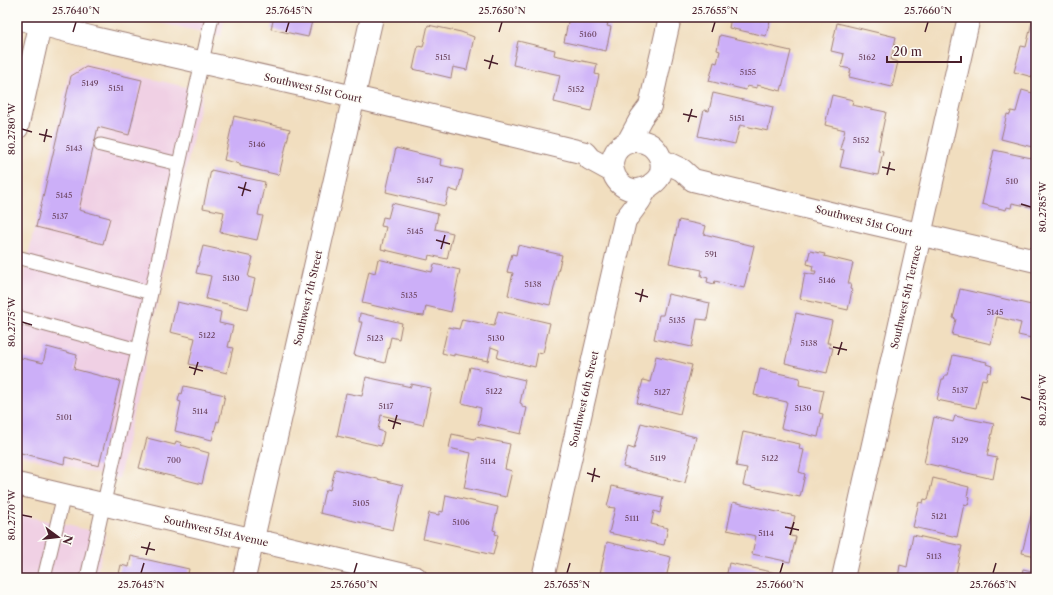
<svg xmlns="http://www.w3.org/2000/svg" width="1053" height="595" font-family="'Libre Caslon Text',serif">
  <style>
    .built { fill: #f0d0e4 }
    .building { fill: #ccaff8 }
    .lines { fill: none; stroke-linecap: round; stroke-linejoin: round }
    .lane-casing { stroke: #9e7e75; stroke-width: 15 }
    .street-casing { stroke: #9e7e75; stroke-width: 24 }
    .primary-casing { stroke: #9e7e75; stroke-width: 24 }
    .lane { stroke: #fff; stroke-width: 13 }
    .street { stroke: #fff; stroke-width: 22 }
    .primary { stroke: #fff; stroke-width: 22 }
    .ticks { fill: none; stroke: #4a1f2b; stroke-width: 1.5 }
    .labels { text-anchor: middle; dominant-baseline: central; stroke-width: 3.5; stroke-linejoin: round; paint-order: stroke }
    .number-label { font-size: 8px; fill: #6a435e }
    .street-label { font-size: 10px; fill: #4a1f2b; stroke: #fdfcf7 }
    .neatline { fill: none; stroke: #4a1f2b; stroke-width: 1.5 }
    .ticks-label { font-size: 10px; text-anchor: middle; fill: #4a1f2b }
  </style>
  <rect width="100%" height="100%" fill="#fdfcf7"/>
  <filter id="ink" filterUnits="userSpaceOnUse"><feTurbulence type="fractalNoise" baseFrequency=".025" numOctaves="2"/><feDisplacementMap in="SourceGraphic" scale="8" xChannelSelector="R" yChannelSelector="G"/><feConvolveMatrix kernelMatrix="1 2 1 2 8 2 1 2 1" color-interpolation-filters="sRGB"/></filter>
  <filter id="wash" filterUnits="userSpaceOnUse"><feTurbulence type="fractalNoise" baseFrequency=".012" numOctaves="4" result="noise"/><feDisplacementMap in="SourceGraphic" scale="16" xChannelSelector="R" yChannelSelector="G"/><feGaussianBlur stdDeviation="0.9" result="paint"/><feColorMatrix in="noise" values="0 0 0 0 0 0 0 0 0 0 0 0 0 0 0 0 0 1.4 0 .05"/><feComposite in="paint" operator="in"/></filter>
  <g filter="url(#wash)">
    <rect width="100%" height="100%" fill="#f1debf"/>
    <path class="built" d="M132,17H225L221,36Z
      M85,63L203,91L119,479L17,455V306L69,72L76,66Z
      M17,514L106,534L96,578H17Z"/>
    <g id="blocks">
      <path class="building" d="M274,17H313L308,37L271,29Z
        M473,17H484L483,20Z
        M569,17H605L604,22L608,23L607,26L611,27L606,51L564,42Z
        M731,17H771L766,36L729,28Z
        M1032,22L1036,23V78L1014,72L1021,46L1026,47Z
        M837,23L896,37L891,60L898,62L892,87L849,77L851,69L841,67L844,54L831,51Z
        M428,25L461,32L474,37L467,70L453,67L451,78L413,69L418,46L423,47Z
        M720,35L791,51L781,91L757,85V88L747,86L746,90L709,81L714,62L717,63L720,51L717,50Z
        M518,41L555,50L554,55L597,64L595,74L599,75L591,111L554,102L560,75L513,65Z
        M86,67L142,80L129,135L98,127L79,210L110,218L103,244L36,227L71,76Z
        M1022,90L1036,94V148L1001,139L1007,114L1010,115L1011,111L1016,112Z
        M713,93L773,107L768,131L740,125L735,144L698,136L704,110L709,111Z
        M832,95L853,100L852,105L886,112L878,150L883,151L878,175L840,167L844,150L840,149L845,130L825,125Z
        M234,116L290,129L279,175L240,166V164L224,160Z
        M396,148L441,159L440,165L463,170L458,192L449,189L445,206L386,192Z
        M994,150L1036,159V208L1012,203L1011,208L1007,207L1006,210L982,204Z
        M211,170L265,182L258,215L263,216L257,240L220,232L224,212L203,208Z
        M392,203L438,214L435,229L453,233L447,259L429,255L428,260L381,249L386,227L381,226L383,217L388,218Z
        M679,220L706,226L704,234L754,246L744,288L715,281L714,284L707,282L708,278L701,276L702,270L669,263Z
        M518,245L562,255L550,305L508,295L513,273L507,272L512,254L516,255Z
        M203,246L253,257L248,277L255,279L248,309L206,299L211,276L196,273Z
        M810,251L825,254L824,256L853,263L848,284H851L850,289L852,290L848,310L800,299L805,273L815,275L816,271H812L813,266L807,264Z
        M378,259L432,272L434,264L460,270L451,312L426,306L424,316L415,315L362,303L369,271L375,273Z
        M960,289L1036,306V339L1018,335L1021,323L997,317L991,344L952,335L956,319L953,318Z
        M668,294L710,303L707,320L697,319L692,347L654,339L659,315H663Z
        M177,302L221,312L219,323L233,326L228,347L233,348L227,373L189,364L195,338L170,332Z
        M498,311L550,323L543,353L538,352L535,367L497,358L499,350L491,347L488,361L454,354V356L442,353L448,327L459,329L462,319L494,326Z
        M360,313L402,323L399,339L391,337L385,363L354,355L362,322H359Z
        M796,313L832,321L827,343H830L829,347L833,348L827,373L785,363Z
        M47,347L77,355L74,369L120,381L99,466L65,457L64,464L17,452V357L43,363Z
        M953,355L987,362L986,364L992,366L991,373L988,372L986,380L982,379L976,408L937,400L942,379H944L945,375H948Z
        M656,356L692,365L680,414L637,403L643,380L650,382Z
        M470,367L525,380L520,403L522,404V407L527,408L521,434L478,424L481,408L462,403Z
        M760,369L800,378L799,385L824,390L819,413L823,414L818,437L781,428L787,402L754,395Z
        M366,377L411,387V384L431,388L423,425L381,415L378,430L384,432L381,446L337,436L346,393L362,396Z
        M184,386L225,395L219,422L217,421L212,440L175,431L181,402L178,401L180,393L182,394Z
        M955,416L994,424L987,456L997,458L993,479L924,463L934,417L953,422Z
        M641,423L696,437L685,483L623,467L628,447L634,449Z
        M743,432L800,444L799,449L804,450L799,472L805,474L800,497L743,485L747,468L736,466Z
        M452,434L475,439L476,437L510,444L505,469L512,471L506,497L464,488L471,453L449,448Z
        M147,438L175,445L176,441L182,443L181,445L209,453L202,484L139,468Z
        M335,469L403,485L393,530L320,513L324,494L327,489L330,490Z
        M933,478L969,487L967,496L970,497L968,505L964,504L957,537L913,527L919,502L923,503L924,499L928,500Z
        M612,486L663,497L660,513L654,511L651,524L668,528L664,545L609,533L615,508L607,507Z
        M446,495L498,507L493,530L496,531L495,534L498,535L493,555L423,539L429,513L439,515V511L443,512Z
        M733,502L795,516L790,536L796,537L790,562L752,554L756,536L727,530Z
        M1033,508H1036V556L1022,553Z
        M913,535L962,546L955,578H898L900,565L907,567Z
        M607,542L671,557L666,578H599Z
        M131,556L189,569L187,578H118L121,565L129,567Z
        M729,563L781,574V578H726Z
        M1023,569L1036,572V578H1021Z"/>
    </g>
  </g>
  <g filter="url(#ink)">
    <use href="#blocks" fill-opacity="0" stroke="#9e7e75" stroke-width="1"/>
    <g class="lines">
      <defs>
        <path id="lane" d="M101,145L179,164
          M17,257L151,293L87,578
          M151,293L179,164L212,17
          M17,317L138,350
          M44,578L64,495"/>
        <path id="street" d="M17,18L94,38L354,97L585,153L590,159L612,171
          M628,142L641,118L650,106L670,17
          M661,160L682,170L693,180L871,223L1036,261
          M17,484L416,578
          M244,578L372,17
          M543,578L625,220C630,214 635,207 640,200C642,196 645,191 648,187C652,184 656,182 659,177C667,161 656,143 639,141C634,140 629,142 624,144C604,156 611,186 633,190C638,191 643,189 648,187
          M843,578L969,17"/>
        <path id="primary" d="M17,128L42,17"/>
      </defs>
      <use href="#lane" class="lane-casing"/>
      <use href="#street" class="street-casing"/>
      <use href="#primary" class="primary-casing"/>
      <use href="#lane" class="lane"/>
      <use href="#street" class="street"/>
      <use href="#primary" class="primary"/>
    </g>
  </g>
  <path class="ticks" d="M73,32L76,22M286,32L289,22M499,32L502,22M712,32L715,22M925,32L928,22M484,60L498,64M489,69L493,55M683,114L697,117M688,122L692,109M22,129L32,132M39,134L52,137M44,142L47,129M882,167L895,170M887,175L890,162M238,187L251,191M242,196L246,182M1021,204L1031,207M436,240L450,244M441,249L445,235M635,293L648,297M640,302L643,289M22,322L32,325M833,347L847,350M838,355L842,342M189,367L203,371M194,375L198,362M1021,397L1031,400M388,420L401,424M393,429L397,415M587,473L600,477M592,482L595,468M22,515L32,517M785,527L799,530M790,535L794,522M141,547L155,550M146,555L150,542M141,573L144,563M354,573L357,563M567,573L570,563M780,573L783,563M993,573L996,563"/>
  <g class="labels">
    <g class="number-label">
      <text x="588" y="34">5160</text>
      <text x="443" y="57">5151</text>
      <text x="867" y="57">5162</text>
      <text x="748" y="72">5155</text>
      <text x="90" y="83">5149</text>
      <text x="116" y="88">5151</text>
      <text x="576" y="89">5152</text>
      <text x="737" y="118">5151</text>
      <text x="861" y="140">5152</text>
      <text x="257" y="144">5146</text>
      <text x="74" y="148">5143</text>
      <text x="425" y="180">5147</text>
      <text x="1012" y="181">510</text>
      <text x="64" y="195">5145</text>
      <text x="60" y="216">5137</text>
      <text x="415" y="231">5145</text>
      <text x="711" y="254">591</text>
      <text x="231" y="278">5130</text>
      <text x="827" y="280">5146</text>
      <text x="533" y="284">5138</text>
      <text x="409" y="295">5135</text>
      <text x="995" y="312">5145</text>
      <text x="677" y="320">5135</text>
      <text x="207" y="335">5122</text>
      <text x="375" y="338">5123</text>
      <text x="496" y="338">5130</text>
      <text x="809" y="343">5138</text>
      <text x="960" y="390">5137</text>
      <text x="494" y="391">5122</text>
      <text x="662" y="392">5127</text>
      <text x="386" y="406">5117</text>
      <text x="803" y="408">5130</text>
      <text x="200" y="411">5114</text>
      <text x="64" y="417">5101</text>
      <text x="960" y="440">5129</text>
      <text x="658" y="458">5119</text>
      <text x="770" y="458">5122</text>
      <text x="174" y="460">700</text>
      <text x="488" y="461">5114</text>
      <text x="361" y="503">5105</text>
      <text x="939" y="516">5121</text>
      <text x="632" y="518">5111</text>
      <text x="461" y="522">5106</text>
      <text x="766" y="533">5114</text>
      <text x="934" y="556">5113</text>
    </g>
    <g class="street-label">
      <text transform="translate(313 88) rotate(13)">Southwest 51st Court</text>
      <text transform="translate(864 221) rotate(14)">Southwest 51st Court</text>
      <text transform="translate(906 297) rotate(-77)">Southwest 5th Terrace</text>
      <text transform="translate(308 298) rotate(-77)">Southwest 7th Street</text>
      <text transform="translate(584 399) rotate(-77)">Southwest 6th Street</text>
      <text transform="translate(216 531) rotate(13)">Southwest 51st Avenue</text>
    </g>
  </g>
  <rect width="1053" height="595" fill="none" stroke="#fdfcf7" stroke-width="44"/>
  <g transform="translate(58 537) rotate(105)" stroke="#fdfcf7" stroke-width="3" paint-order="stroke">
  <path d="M0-3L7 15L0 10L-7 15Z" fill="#4a1f2b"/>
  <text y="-6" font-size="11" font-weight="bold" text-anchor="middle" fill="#4a1f2b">N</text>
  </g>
  <path d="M887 56v6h74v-6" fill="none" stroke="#4a1f2b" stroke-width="2"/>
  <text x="893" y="56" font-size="12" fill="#4a1f2b" stroke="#fdfcf7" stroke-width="3" paint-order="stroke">20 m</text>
  <rect x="22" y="22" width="1009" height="551" class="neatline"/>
  <g class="ticks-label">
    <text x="76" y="14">25.7640°N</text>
    <text x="289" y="14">25.7645°N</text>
    <text x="502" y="14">25.7650°N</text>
    <text x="715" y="14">25.7655°N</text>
    <text x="928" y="14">25.7660°N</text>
    <text transform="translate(11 129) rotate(-90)" y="4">80.2780°W</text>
    <text transform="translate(1042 207) rotate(-90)" y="4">80.2785°W</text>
    <text transform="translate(11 322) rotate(-90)" y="4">80.2775°W</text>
    <text transform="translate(1042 400) rotate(-90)" y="4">80.2780°W</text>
    <text transform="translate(11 515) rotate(-90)" y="4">80.2770°W</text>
    <text x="141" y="588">25.7645°N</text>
    <text x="354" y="588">25.7650°N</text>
    <text x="567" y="588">25.7655°N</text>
    <text x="780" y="588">25.7660°N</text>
    <text x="993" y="588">25.7665°N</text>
  </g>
</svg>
